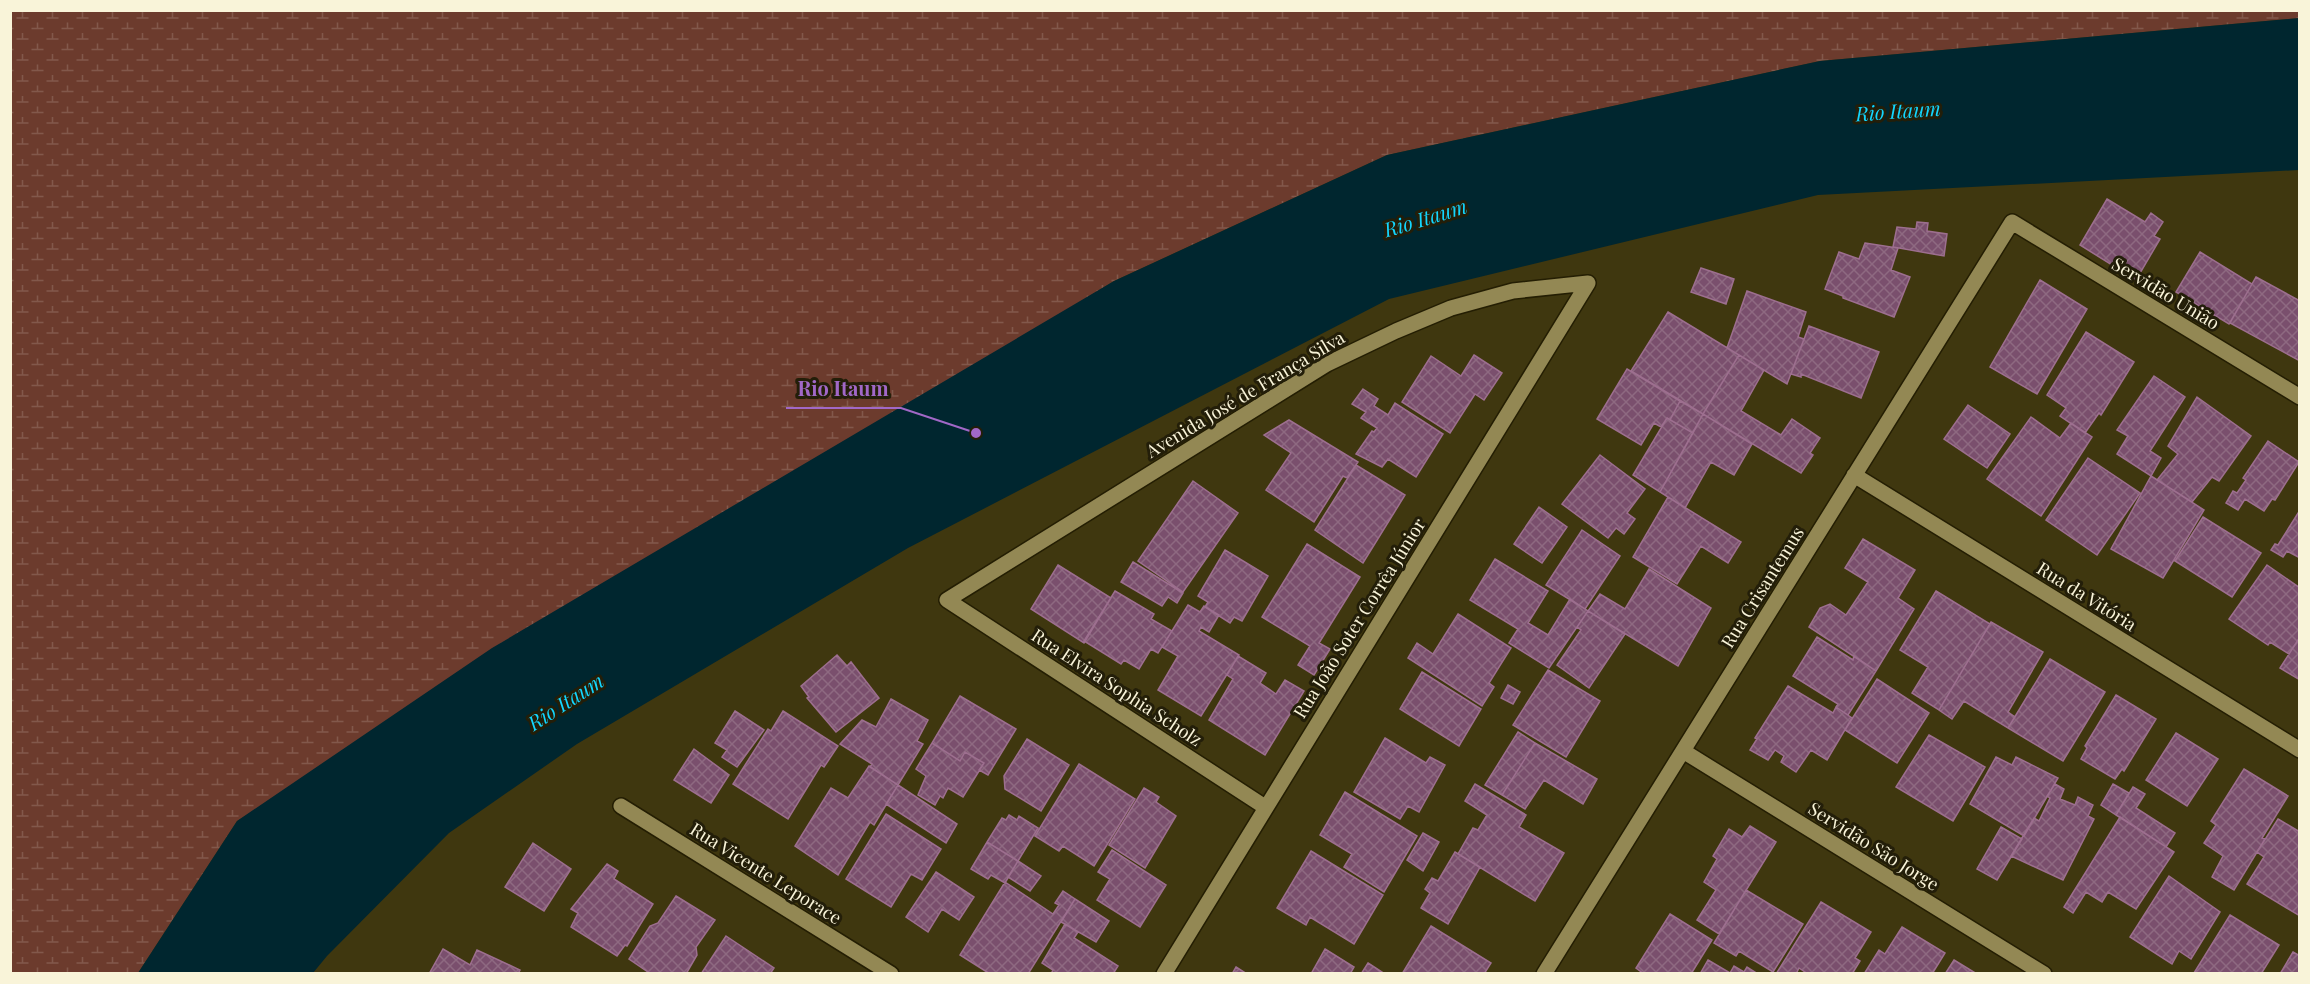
<svg xmlns="http://www.w3.org/2000/svg" width="2310" height="984" font-family="'Playfair Display',serif">
  <style>
    .wetland { fill: url(#wetland-marsh) }
    .water { fill: #00262f }
    .building { fill: url(#building-cross-hatch); stroke: #9d6f8f; stroke-width: 1.5 }
    .lines { fill: none; stroke-linecap: round; stroke-linejoin: round }
    .street-casing { stroke: #241e03; stroke-width: 18 }
    .street { stroke: #938854; stroke-width: 15 }
    .labels { text-anchor: middle; dominant-baseline: central; stroke-width: 6; stroke-linejoin: round; paint-order: stroke }
    .street-label { font-size: 18px; fill: #f9f4d9; stroke: #231e09 }
    .water-label { font-size: 20px; font-style: italic; fill: #13d6fe; stroke: #231e09 }
    .leader { fill: none; stroke: #a168c7; stroke-width: 2 }
    .callout-dot { fill: #a168c7; stroke: #231e09; stroke-width: 2 }
    .callout-label { font-size: 20px; text-anchor: middle; font-weight: bold; fill: #a168c7; stroke: #231e09; stroke-width: 6; stroke-linejoin: round; paint-order: stroke }
  </style>
  <defs>
    <pattern id="wetland-marsh" width="20" height="14" patternUnits="userSpaceOnUse" patternTransform="scale(1.5)"><rect width="20" height="14" fill="#6c3b2d"/><path d="M1 5h8M5 5V1M11 12h8M15 12V8" fill="none" stroke="#82584b"/></pattern>
    <pattern id="building-cross-hatch" width="8" height="8" patternUnits="userSpaceOnUse" patternTransform="scale(1.5)"><rect width="8" height="8" fill="#7a4f6d"/><path d="M0 0l8 8M0 8l8-8" fill="none" stroke="#8e6981"/></pattern>
  </defs>
  <rect width="100%" height="100%" fill="#3f370f"/>
  <path class="wetland" d="M2299,10L2300,18L1820,61L1387,155L1114,281L237,821L138,973L11,974L10,11Z"/>
  <path class="water" d="M2299,18V170L1818,195L1389,299L908,548L577,744L449,833L327,956L313,973H138L237,821L492,648L1114,281L1387,155L1820,61Z"/>
  <path class="building" d="M2107,199L2145,222L2151,213L2163,222L2154,236L2160,239L2136,280L2080,245Z
    M1917,222L1928,223L1927,231L1947,234L1944,256L1893,247L1897,227L1916,229Z
    M1865,243L1898,248L1891,270L1910,277L1894,317L1843,298V296L1825,289L1839,252L1859,259Z
    M2200,252L2252,284L2229,324L2176,292Z
    M1701,268L1734,279L1726,304L1691,292Z
    M2256,277L2300,301V361L2230,323Z
    M2040,280L2087,309L2037,394L1990,367Z
    M1747,291L1806,312L1798,337L1804,339L1787,384L1727,348Z
    M1668,312L1739,355L1703,414L1631,371Z
    M1809,326L1879,352L1861,398L1801,374V377L1791,374Z
    M2086,332L2134,362L2101,415L2099,413L2085,433L2060,416L2066,408L2047,395Z
    M1474,355L1502,373L1484,400L1475,394L1450,433L1402,402L1431,356L1461,376Z
    M1739,355L1764,370L1741,411L1781,435L1792,419L1820,438L1810,453L1813,455L1801,473L1703,414Z
    M1627,369L1680,401L1670,420L1667,418L1661,427L1654,423L1641,445L1597,419Z
    M2154,376L2185,397L2150,451L2161,458L2151,476L2117,454L2128,436L2117,430Z
    M1363,389L1378,399L1374,406L1388,415L1395,403L1443,434L1416,477L1388,459L1382,467L1356,454L1372,431L1374,432L1377,428L1361,418L1366,412L1352,404Z
    M2197,397L2251,436L2219,481L2212,477L2192,502L2157,480L2178,454L2168,446Z
    M1680,401L1703,414L1693,433L1670,420Z
    M1968,405L2010,434L1987,468L1944,439Z
    M1703,414L1752,444L1734,475L1711,462L1685,508L1660,492Z
    M2031,417L2060,438L2071,423L2092,437L2041,516L1987,479Z
    M1667,418L1693,433L1660,492L1633,475Z
    M1289,420L1358,462L1347,478L1343,476L1314,522L1266,490L1291,453L1264,435Z
    M2268,441L2299,462L2275,500L2272,499L2264,511L2245,499L2238,510L2226,503L2233,491L2237,493L2246,480L2243,478Z
    M1600,455L1645,489L1627,513L1635,519L1624,534L1616,528L1608,538L1562,504Z
    M2088,458L2140,493L2097,555L2046,520Z
    M1356,465L1405,495L1363,563L1315,530Z
    M2151,476L2204,510L2163,578L2111,549Z
    M1193,481L1238,513L1183,592L1138,561Z
    M1668,497L1741,542L1728,563L1701,546L1677,584L1633,557Z
    M1539,507L1567,527L1542,563L1514,544Z
    M2300,510V558L2287,551L2283,557L2271,550L2275,544L2278,545Z
    M2203,517L2261,553L2232,597L2175,561Z
    M1582,530L1620,556L1585,609L1546,585Z
    M1863,539L1915,570L1898,598L1914,609L1876,671L1809,627L1820,608L1830,604L1846,615L1868,582L1845,568Z
    M1307,544L1360,577L1319,643L1330,649L1314,675L1298,665L1310,646L1262,617Z
    M1225,550L1268,576L1242,621L1234,617L1230,623L1205,607L1208,602L1198,596Z
    M1495,559L1548,591L1528,623L1548,635L1570,599L1588,611L1549,668L1509,643L1518,629L1470,600Z
    M1133,562L1183,593L1177,603L1168,597L1162,606L1121,582Z
    M1058,565L1111,598L1084,643L1031,609Z
    M2267,565L2300,588V637L2289,654L2270,642L2268,645L2229,619Z
    M1649,569L1711,608L1678,666L1588,611L1600,594L1625,609Z
    M1115,591L1154,614L1151,619L1172,631L1158,653L1151,649L1139,669L1124,660L1121,664L1084,641Z
    M1936,591L1990,624L1939,710L1912,693L1928,667L1900,650Z
    M1188,605L1200,612L1204,606L1219,615L1209,632L1201,627L1199,631L1239,655L1201,716L1158,690L1178,656L1162,647Z
    M1588,611L1625,634L1589,688L1557,665L1581,630L1577,627Z
    M1458,614L1511,648L1489,683L1494,687L1482,706L1408,658L1417,643L1433,654Z
    M1991,622L2043,652L2008,712L2015,717L2008,728L1964,701L1952,719L1939,710Z
    M1817,637L1853,660L1854,656L1876,671L1848,715L1836,707L1838,704L1793,676Z
    M2300,637V680L2280,668Z
    M837,655L847,666L851,662L879,698L836,732L807,698L809,697L801,686Z
    M1238,656L1266,673L1260,683L1276,694L1285,680L1304,691L1265,755L1209,720L1233,679L1227,675Z
    M2050,659L2105,692L2063,761L2008,728Z
    M1548,670L1600,701L1566,757L1513,725Z
    M1422,672L1481,709L1459,746L1400,709Z
    M1877,679L1929,713L1897,763L1845,730Z
    M1508,685L1520,692L1513,704L1501,698Z
    M1788,686L1833,713L1836,707L1852,718L1827,760L1811,750L1796,772L1781,762L1784,756L1775,750L1768,760L1750,750L1757,739L1755,738Z
    M2116,695L2156,719L2124,771L2122,769L2115,779L2081,759L2087,748L2085,746Z
    M960,696L1016,729L988,775L979,770L984,763L965,752L960,761L932,743Z
    M891,699L928,720L917,741L923,744L898,785L870,767L872,764L840,744L862,720L876,727Z
    M735,711L764,730L737,767L722,757L727,750L715,743Z
    M783,711L838,746L824,767L821,765L788,819L733,784L768,729L771,731Z
    M1518,732L1535,743L1502,795L1485,785Z
    M2176,733L2218,759L2187,806L2146,780Z
    M1929,735L1985,767L1953,821L1896,787Z
    M1385,738L1426,763L1430,757L1445,765L1419,812L1408,806L1400,819L1354,792Z
    M1027,739L1069,765L1041,811L1005,789L1004,776Z
    M932,743L960,761L965,752L984,763L963,797L948,788L943,798L940,796L935,805L918,795L926,776L916,769Z
    M1535,743L1597,779L1583,804L1544,780L1525,809L1502,795Z
    M694,749L729,775L711,803L674,780Z
    M1996,757L2012,765L2016,757L2058,778L2024,836L1970,804Z
    M1079,764L1135,799L1094,866L1063,846L1059,851L1035,836Z
    M869,766L898,785L874,825L870,822L838,875L795,846L831,788L848,798Z
    M2244,769L2288,796L2262,838L2265,839L2234,890L2212,877L2223,856L2204,843L2216,825L2211,821Z
    M1475,784L1526,815L1519,827L1564,853L1535,901L1458,854L1473,828L1478,830L1487,815L1465,801Z
    M2055,784L2064,789L2060,799L2075,805L2078,797L2093,805L2088,816L2094,819L2063,880L2011,856L2034,818L2039,821L2050,798L2047,796Z
    M2113,784L2129,793L2116,815L2101,805Z
    M898,785L957,824L946,843L886,804Z
    M2133,787L2145,794L2136,808L2175,833L2166,847L2116,815Z
    M1144,788L1159,797L1156,802L1176,816L1145,868L1109,845Z
    M1345,792L1417,836L1384,892L1344,867L1352,854L1320,835Z
    M886,814L941,849L922,880L911,874L891,907L846,879Z
    M1009,815L1017,820L1019,816L1038,828L1018,861L987,842L1002,818L1006,820Z
    M2120,817L2174,852L2136,909L2108,892L2102,902L2086,892L2073,913L2064,907Z
    M2278,819L2300,832V916L2247,884L2264,857L2257,852Z
    M1750,826L1776,842L1719,934L1697,920L1716,890L1704,882L1717,859L1713,856L1729,829L1742,837Z
    M2001,827L2022,839L1997,880L1977,869Z
    M1423,833L1439,842L1423,871L1407,860Z
    M987,842L1018,861L1005,883L991,875L988,879L971,869Z
    M533,843L571,869L544,911L505,887Z
    M1112,850L1166,885L1140,927L1097,900L1110,879L1098,872Z
    M1311,851L1383,895L1354,944L1310,917L1306,925L1277,908Z
    M1455,852L1480,867L1448,924L1421,908L1430,893L1425,889L1432,878L1438,881Z
    M1018,861L1041,876L1030,891L1008,877Z
    M607,864L618,871L614,879L653,904L627,946L625,945L617,956L571,927L578,913L571,909Z
    M936,872L974,897L959,920L942,909L928,932L906,917Z
    M2169,876L2220,912L2191,959L2179,951L2172,964L2130,937Z
    M1005,882L1053,914L1059,905L1055,903L1063,891L1075,899L1028,974H990L960,955Z
    M1746,890L1803,924L1773,972L1739,951L1736,956L1714,943Z
    M676,896L715,920L696,947L697,955L686,974H651L629,959L650,926L658,923Z
    M1075,899L1109,921L1096,942L1061,922Z
    M1821,902L1871,932L1855,958L1860,961L1852,974H1808L1799,968L1796,974H1776Z
    M1670,914L1712,940L1691,974H1644L1636,968Z
    M2230,915L2279,945L2261,974H2196L2194,973Z
    M1065,924L1078,932L1074,938L1118,966L1113,974H1051L1053,970L1042,963Z
    M1431,926L1491,963L1484,974H1402Z
    M1902,927L1945,953L1932,974H1864L1879,950L1885,954Z
    M726,936L774,968L770,974H701Z
    M443,949L470,965L477,950L520,970L518,974H429Z
    M1325,949L1354,967L1350,974H1311Z
    M2293,952L2300,956V974H2280Z
    M1708,960L1730,973L1734,966L1744,972L1747,967L1758,974H1700Z
    M1954,960L1977,974H1945Z
    M1368,963L1385,974H1361Z
    M1236,967L1247,974H1232Z"/>
  <g class="lines">
    <defs>
      <path id="street" d="M1854,475L2300,750
        M1683,751L2044,974
        M621,806L891,974
        M1265,807L947,600L1327,364L1396,331L1451,308L1513,291L1588,283
        M1164,974L1588,283
        M1544,974L2012,222L2300,397"/>
    </defs>
    <use href="#street" class="street-casing"/>
    <use href="#street" class="street"/>
  </g>
  <g class="labels">
    <g class="street-label">
      <text transform="translate(2166 293) rotate(31)">Servidão União</text>
      <text transform="translate(1245 394) rotate(-31)">Avenida José de França Silva</text>
      <text transform="translate(1762 587) rotate(-58)">Rua Crisantemus</text>
      <text transform="translate(2087 596) rotate(32)">Rua da Vitória</text>
      <text transform="translate(1359 618) rotate(-58)">Rua João Soter Corrêa Júnior</text>
      <text transform="translate(1117 687) rotate(33)">Rua Elvira Sophia Scholz</text>
      <text transform="translate(1874 846) rotate(32)">Servidão São Jorge</text>
      <text transform="translate(766 873) rotate(32)">Rua Vicente Leporace</text>
    </g>
    <g class="water-label">
      <text transform="translate(1898 110) rotate(-4)">Rio Itaum</text>
      <text transform="translate(1425 217) rotate(-17)">Rio Itaum</text>
      <text transform="translate(565 701) rotate(-33)">Rio Itaum</text>
    </g>
  </g>
  <path class="leader" d="M976 433L901 408H786"/>
  <circle class="callout-dot" cx="976" cy="433" r="6"/>
  <g class="callout-label">
    <text x="843" y="396">Rio Itaum</text>
  </g>
  <rect width="2310" height="984" fill="none" stroke="#f9f4d9" stroke-width="24"/>
</svg>
